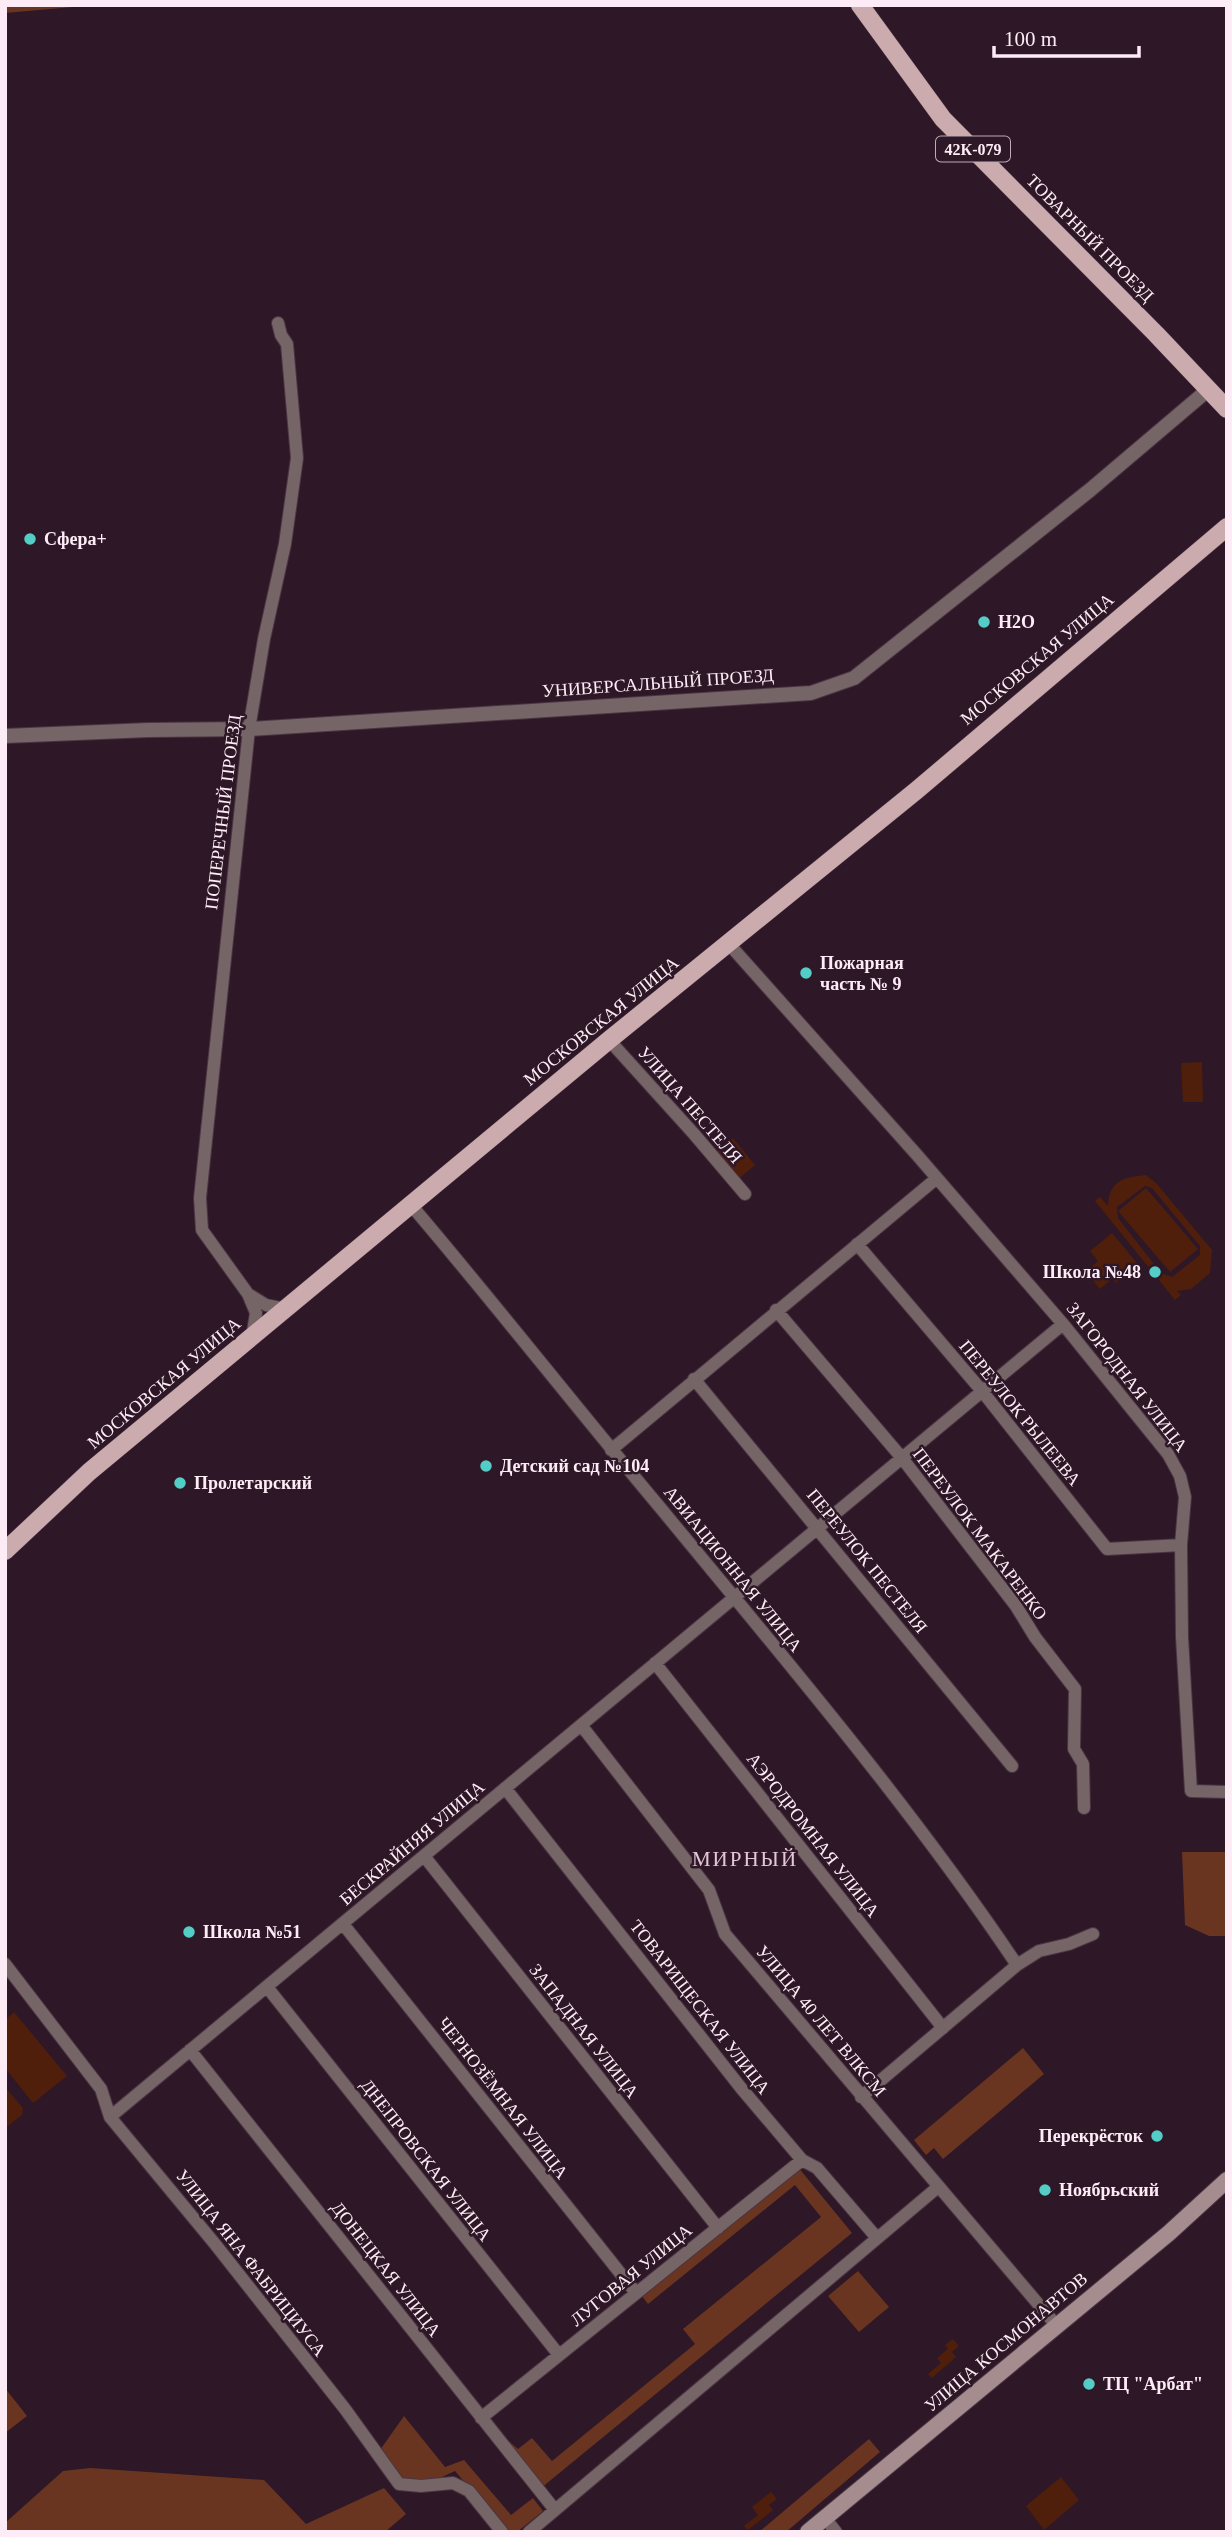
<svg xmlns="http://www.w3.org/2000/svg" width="1232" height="2537" font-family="Georgia,serif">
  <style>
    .green { fill: #4f1f0c; fill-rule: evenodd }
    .forest { fill: #693521 }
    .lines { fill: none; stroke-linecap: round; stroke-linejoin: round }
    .minor-casing { stroke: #4b3543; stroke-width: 14 }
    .tertiary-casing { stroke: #4b3543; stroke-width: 16 }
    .secondary-casing { stroke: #4b3543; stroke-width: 18 }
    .primary-casing { stroke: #4b3543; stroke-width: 19 }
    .minor { stroke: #756567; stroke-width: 12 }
    .tertiary { stroke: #756567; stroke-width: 14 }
    .secondary { stroke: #a58c8f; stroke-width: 16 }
    .primary { stroke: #cbabae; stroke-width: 18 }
    .poi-dot { fill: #54cdc7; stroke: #2e1726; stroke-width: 2.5 }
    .labels { text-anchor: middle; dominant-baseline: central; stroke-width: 5; stroke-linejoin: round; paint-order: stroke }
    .shield { fill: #2e1726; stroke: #bfacb8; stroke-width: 2 }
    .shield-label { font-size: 16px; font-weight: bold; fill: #fdecf6 }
    .street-label { font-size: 18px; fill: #fdecf6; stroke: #2e1726 }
    .poi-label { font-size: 18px; font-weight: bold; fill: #fdecf6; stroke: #2e1726; text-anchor: start }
    .quarter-label { font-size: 21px; letter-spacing: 2px; fill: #e5c6d9; stroke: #2e1726 }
  </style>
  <rect width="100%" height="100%" fill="#2e1726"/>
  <path class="green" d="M1202,1062L1203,1102H1183L1181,1063Z
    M733,1138L755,1165L739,1179L716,1152Z
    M1146,1175L1157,1184L1212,1250L1210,1273L1191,1289L1177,1291L1181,1295L1175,1300L1095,1201L1100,1197L1108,1206C1109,1181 1123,1177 1146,1175ZM1145,1186L1152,1188L1200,1246V1255L1172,1277L1161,1273L1118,1218L1117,1207Z
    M1146,1188L1198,1249L1170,1272L1118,1211Z
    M1112,1233L1138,1264L1116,1283L1112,1279L1100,1289L1086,1272L1098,1261L1090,1251Z
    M14,2012L67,2076L33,2103L5,2068V2020Z
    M5,2087L23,2108L22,2115L5,2128Z
    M953,2339L959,2346L952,2352L956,2357L932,2378L928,2374L941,2363L937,2358L948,2349L945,2345Z
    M1061,2477L1079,2500L1044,2530L1026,2506Z
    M771,2492L777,2499L769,2505L773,2510L748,2530L744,2526L758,2515L752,2507Z"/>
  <path class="forest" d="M5,5H96L5,13Z
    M1182,1852H1227V1936H1209L1185,1925Z
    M1023,2048L1044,2074L943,2159L934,2148L926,2155L914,2140Z
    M798,2167L852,2233L535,2493L483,2430L490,2425L518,2449L532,2438L552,2461L695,2344L683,2329L821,2217L795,2185L648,2304L641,2295Z
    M858,2271L889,2307L859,2332L828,2296Z
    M5,2388L27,2416L5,2433Z
    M404,2416L445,2467L464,2460L511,2515L533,2498L543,2511L517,2532H507L455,2471L431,2482L403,2479L380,2450Z
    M869,2439L880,2452L786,2532H759Z
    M90,2468L264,2480L306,2524L384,2488L406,2514L385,2532H5V2523L63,2471Z"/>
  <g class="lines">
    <defs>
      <path id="minor" d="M728,943L917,1155L1063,1324L1168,1454L1180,1476L1185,1497L1181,1545L1182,1637L1191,1791L1227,1792
        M609,1040L694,1134L745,1194
        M411,1205C497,1306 578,1410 663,1511C784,1658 911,1807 1017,1965
        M857,1244L982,1391L1107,1549L1181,1545
        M248,1294L266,1305L286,1309
        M776,1310L902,1458L1016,1606L1035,1637L1075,1689L1074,1749L1083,1764L1084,1808
        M252,1338L256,1313L248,1294L202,1230L200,1198L249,729L264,639L285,544L297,458L287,344L281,335L278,323
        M694,1379L1012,1766
        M611,1450L937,1178
        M655,1663L943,2028
        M581,1725L709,1890L725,1934L1056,2325
        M505,1788L741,2088L802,2160L817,2168L877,2238
        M424,1856L718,2228
        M343,1924L636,2293
        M5,1964L101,2089L110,2117L215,2244L345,2409L399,2484L421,2486L453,2483L469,2491L502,2532
        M267,1987L559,2355
        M190,2050L555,2510
        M861,2097L1017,1965L1039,1951L1069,1944L1093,1934
        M110,2117L1063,1324
        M481,2418L802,2160
        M825,2518L836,2532
        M529,2532L938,2187"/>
      <path id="tertiary" d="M5,736L148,730L249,729L811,693L854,678L1090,490L1209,389"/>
      <path id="secondary" d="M808,2532L1169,2233L1227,2180"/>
      <path id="primary" d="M860,5L943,119L1156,334L1227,409
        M5,1551L89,1472L609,1040L917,790L1227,527"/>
    </defs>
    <use href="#minor" class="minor-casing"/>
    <use href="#tertiary" class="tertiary-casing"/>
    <use href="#secondary" class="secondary-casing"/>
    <use href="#primary" class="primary-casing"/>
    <use href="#minor" class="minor"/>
    <use href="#tertiary" class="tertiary"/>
    <use href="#secondary" class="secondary"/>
    <use href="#primary" class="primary"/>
  </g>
  <g class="poi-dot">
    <circle cx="30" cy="539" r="7"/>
    <circle cx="984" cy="622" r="7"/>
    <circle cx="806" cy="973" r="7"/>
    <circle cx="1155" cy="1272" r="7"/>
    <circle cx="486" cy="1466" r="7"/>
    <circle cx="180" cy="1483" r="7"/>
    <circle cx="189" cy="1932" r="7"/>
    <circle cx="1157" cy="2136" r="7"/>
    <circle cx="1045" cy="2190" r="7"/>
    <circle cx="1089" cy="2384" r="7"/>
  </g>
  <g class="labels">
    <rect class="shield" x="936" y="136.5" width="74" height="25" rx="5"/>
    <g class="shield-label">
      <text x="973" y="149">42К-079</text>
    </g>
    <g class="street-label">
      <text transform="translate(1090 238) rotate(45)">ТОВАРНЫЙ ПРОЕЗД</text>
      <text transform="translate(1037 659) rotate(-40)">МОСКОВСКАЯ УЛИЦА</text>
      <text transform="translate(658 683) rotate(-4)">УНИВЕРСАЛЬНЫЙ ПРОЕЗД</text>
      <text transform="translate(223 812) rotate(-83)">ПОПЕРЕЧНЫЙ ПРОЕЗД</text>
      <text transform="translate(601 1021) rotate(-39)">МОСКОВСКАЯ УЛИЦА</text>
      <text transform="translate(690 1105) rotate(49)">УЛИЦА ПЕСТЕЛЯ</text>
      <text transform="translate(1127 1377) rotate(52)">ЗАГОРОДНАЯ УЛИЦА</text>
      <text transform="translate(164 1383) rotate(-40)">МОСКОВСКАЯ УЛИЦА</text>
      <text transform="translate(1020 1413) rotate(51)">ПЕРЕУЛОК РЫЛЕЕВА</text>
      <text transform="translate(980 1534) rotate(53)">ПЕРЕУЛОК МАКАРЕНКО</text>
      <text transform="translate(867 1561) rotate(51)">ПЕРЕУЛОК ПЕСТЕЛЯ</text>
      <text transform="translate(733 1569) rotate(51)">АВИАЦИОННАЯ УЛИЦА</text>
      <text transform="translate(813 1835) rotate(52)">АЭРОДРОМНАЯ УЛИЦА</text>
      <text transform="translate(412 1843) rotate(-40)">БЕСКРАЙНЯЯ УЛИЦА</text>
      <text transform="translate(700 2007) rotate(52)">ТОВАРИЩЕСКАЯ УЛИЦА</text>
      <text transform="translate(821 2021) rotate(50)">УЛИЦА 40 ЛЕТ ВЛКСМ</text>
      <text transform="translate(584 2031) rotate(52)">ЗАПАДНАЯ УЛИЦА</text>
      <text transform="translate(503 2098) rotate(52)">ЧЕРНОЗЁМНАЯ УЛИЦА</text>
      <text transform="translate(426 2160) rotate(52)">ДНЕПРОВСКАЯ УЛИЦА</text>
      <text transform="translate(251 2263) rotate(52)">УЛИЦА ЯНА ФАБРИЦИУСА</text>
      <text transform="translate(386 2269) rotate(52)">ДОНЕЦКАЯ УЛИЦА</text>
      <text transform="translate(631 2275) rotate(-39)">ЛУГОВАЯ УЛИЦА</text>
      <text transform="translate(1006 2342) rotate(-40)">УЛИЦА КОСМОНАВТОВ</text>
    </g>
    <g class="poi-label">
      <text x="44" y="539">Сфера+</text>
      <text x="998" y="622">Н2О</text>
      <text x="820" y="963">Пожарная<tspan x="820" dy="21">часть № 9</tspan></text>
      <text x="1141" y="1272" text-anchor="end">Школа №48</text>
      <text x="500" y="1466">Детский сад №104</text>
      <text x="194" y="1483">Пролетарский</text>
      <text x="203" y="1932">Школа №51</text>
      <text x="1143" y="2136" text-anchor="end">Перекрёсток</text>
      <text x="1059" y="2190">Ноябрьский</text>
      <text x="1103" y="2384">ТЦ "Арбат"</text>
    </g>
    <g class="quarter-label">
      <text x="745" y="1859">МИРНЫЙ</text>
    </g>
  </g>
  <rect width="1232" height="2537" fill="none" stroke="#fdecf6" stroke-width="14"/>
  <path d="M994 46v10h145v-10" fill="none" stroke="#fdecf6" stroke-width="3.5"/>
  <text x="1004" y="46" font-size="21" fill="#fdecf6" stroke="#2e1726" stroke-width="5" paint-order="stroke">100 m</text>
</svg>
